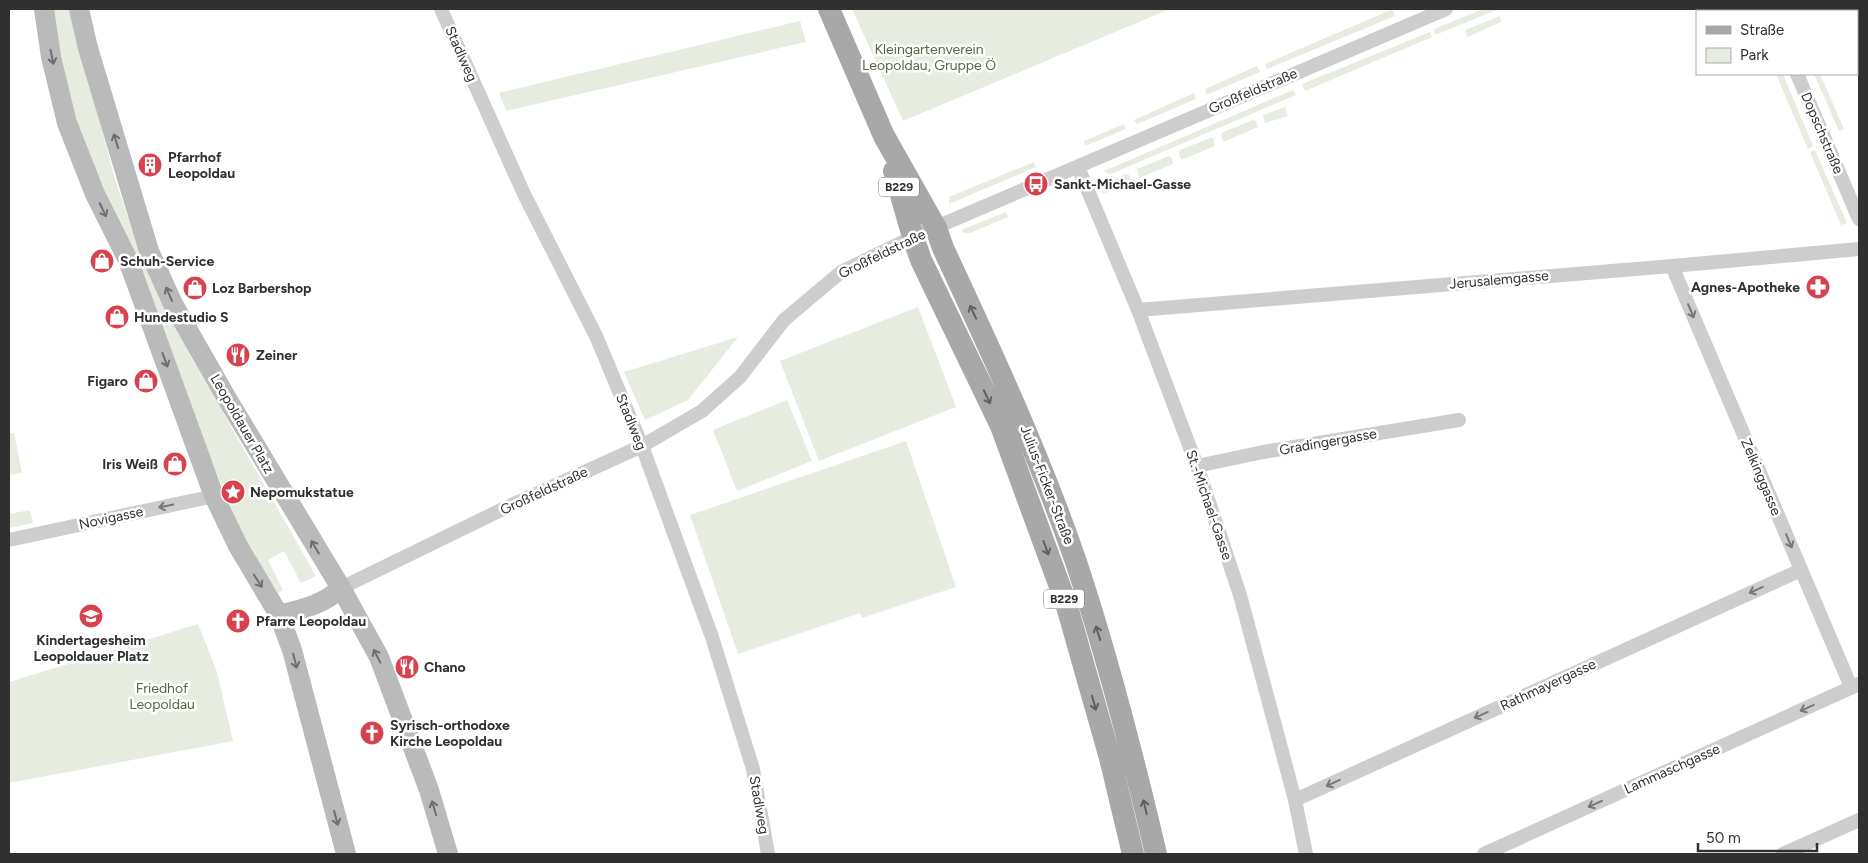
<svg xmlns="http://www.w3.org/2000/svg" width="1868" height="863" font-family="Figtree,sans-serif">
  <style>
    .green { fill: #e6ecdf }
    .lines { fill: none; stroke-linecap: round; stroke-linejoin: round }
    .street { stroke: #cdcdcd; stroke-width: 14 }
    .secondary { stroke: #bababa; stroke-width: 20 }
    .primary { stroke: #a8a8a8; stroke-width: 22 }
    .oneway { stroke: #6e6e6e }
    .oneway2 { stroke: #777 }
    .oneway3 { stroke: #606060 }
    .labels { text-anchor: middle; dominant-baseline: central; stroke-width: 5; stroke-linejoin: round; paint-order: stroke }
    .shield { fill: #fff; stroke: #6e6e6e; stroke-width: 1 }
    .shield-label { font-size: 12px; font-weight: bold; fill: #303030 }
    .park-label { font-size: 14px; fill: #546841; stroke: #fff }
    .street-label { font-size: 14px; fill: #303030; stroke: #fff }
    .poi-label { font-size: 14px; font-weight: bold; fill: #303030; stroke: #fff; text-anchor: start }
  </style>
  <rect width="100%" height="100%" fill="#fff"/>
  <path class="green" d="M50,9H71L114,176L142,259L168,316L316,576L301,583L284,551L268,560L283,590L278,593L254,556L238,524L85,158L67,104Z
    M852,9H1170L903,121Z
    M1393,9L1395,16L1267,69L1265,64Z
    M1483,9H1499L1435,35L1434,29Z
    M1500,16L1501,22L1467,37L1465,30Z
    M800,21L806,42L506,111L499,93Z
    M1430,32L1432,37L1305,91L1302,84Z
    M1257,66L1260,72L1206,95L1205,89Z
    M1776,74H1783L1813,146L1808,149Z
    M1814,74H1820L1844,129L1839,131Z
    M1293,90L1296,95L1113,173L1108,174L1104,171Z
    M1194,93L1196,99L1137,124L1134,120Z
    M1285,107L1288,116L1265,123L1263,115Z
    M1253,120L1256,121L1258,127L1223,142L1221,135L1223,132Z
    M1124,124L1126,129L1085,146L1084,141Z
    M1210,138H1213L1215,146L1181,160L1179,153L1180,150Z
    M1815,150L1847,223L1841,225L1810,152Z
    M1169,156L1172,158L1173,164L1139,178L1137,169Z
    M1034,162L1036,167L949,204V197Z
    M1126,174L1129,175L1132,182L1102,194L1104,183Z
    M1006,212L1008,217L970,233H964L961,230Z
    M918,307L956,407L819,461L780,361Z
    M738,337L688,400L645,420L624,372Z
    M787,400L812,461L737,491L713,430Z
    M9,433H14L22,473L9,475Z
    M906,441L956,587L862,618L860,613L738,654L690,515Z
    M30,510L33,523L9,528V514Z
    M198,624L217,672L233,741L9,783V682Z"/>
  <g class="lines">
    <path class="street" d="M441,9L524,194L596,336L642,446L712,637L753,769L768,854
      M1769,9L1770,11
      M1797,74L1859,219
      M1078,167L1138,310L1197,466L1240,595L1295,800L1306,854
      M1672,266L1851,687
      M1138,310L1672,266L1859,249
      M1197,466L1263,452L1459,420
      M9,540L214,496
      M341,588L503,509L642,446L702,411L740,377L784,320L841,272L913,237L1446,9
      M1295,800L1801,570
      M1484,854L1859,684
      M1783,854L1859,820"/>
    <path class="secondary" d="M44,9L51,57L67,123L95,194L128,260L214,496L238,546L279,615L292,650L346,854
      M79,9L88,48L149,251L173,304L226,397L341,588L379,657L429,790L448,854
      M279,615C302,609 323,605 341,588"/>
    <path class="primary" d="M829,9L884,136L936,228L943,248C991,351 1039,454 1076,562C1108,658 1133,756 1156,854
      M894,171L913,237L921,260L1001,426L1066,603L1110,758L1133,854"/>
  </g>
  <defs><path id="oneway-shaft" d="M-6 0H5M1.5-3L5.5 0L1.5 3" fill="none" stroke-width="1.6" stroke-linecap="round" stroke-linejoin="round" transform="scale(1.25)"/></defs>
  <g class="oneway">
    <use href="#oneway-shaft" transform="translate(52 57) rotate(78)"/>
    <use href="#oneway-shaft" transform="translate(116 141) rotate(-107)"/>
    <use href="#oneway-shaft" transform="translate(103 210) rotate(64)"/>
    <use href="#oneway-shaft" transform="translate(169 294) rotate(-114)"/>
    <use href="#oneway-shaft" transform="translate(165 360) rotate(70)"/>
    <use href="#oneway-shaft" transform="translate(315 547) rotate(-121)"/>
    <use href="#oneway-shaft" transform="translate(258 581) rotate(57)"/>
    <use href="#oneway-shaft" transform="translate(377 656) rotate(-117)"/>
    <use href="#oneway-shaft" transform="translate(295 661) rotate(76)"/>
    <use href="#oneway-shaft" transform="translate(434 808) rotate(-107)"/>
    <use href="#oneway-shaft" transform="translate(336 818) rotate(75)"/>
  </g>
  <g class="oneway2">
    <use href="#oneway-shaft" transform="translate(1691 311) rotate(67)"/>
    <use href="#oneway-shaft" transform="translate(166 506) rotate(168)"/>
    <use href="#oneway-shaft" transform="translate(1789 541) rotate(67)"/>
    <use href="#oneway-shaft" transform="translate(1756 590) rotate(156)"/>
    <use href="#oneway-shaft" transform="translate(1807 708) rotate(156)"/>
    <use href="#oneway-shaft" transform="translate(1481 715) rotate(156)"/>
    <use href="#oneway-shaft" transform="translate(1333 783) rotate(155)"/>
    <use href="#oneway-shaft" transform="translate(1595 804) rotate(156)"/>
  </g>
  <g class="oneway3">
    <use href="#oneway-shaft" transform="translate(973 312) rotate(-115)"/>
    <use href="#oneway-shaft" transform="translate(987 397) rotate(65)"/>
    <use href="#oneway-shaft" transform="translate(1046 548) rotate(70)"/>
    <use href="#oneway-shaft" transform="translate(1098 633) rotate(-108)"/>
    <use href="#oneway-shaft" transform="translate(1094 703) rotate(74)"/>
    <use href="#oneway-shaft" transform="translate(1145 807) rotate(-103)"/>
  </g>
  <defs>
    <symbol id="building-disc" viewBox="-11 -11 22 22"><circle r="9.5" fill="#d7424f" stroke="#fff"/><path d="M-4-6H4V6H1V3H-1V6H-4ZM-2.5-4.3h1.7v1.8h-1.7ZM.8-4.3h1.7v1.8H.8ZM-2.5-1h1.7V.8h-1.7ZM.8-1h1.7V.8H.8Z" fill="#fff"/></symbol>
    <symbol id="bus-disc" viewBox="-11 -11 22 22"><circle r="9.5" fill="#d7424f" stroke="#fff"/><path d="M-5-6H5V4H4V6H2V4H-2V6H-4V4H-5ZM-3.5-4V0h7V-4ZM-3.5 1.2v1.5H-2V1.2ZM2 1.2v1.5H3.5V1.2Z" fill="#fff"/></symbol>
    <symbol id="shop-disc" viewBox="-11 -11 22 22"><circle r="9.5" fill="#d7424f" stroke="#fff"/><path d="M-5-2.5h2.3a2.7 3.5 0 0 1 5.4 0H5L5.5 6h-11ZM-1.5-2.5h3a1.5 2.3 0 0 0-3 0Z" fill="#fff"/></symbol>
    <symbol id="pharmacy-disc" viewBox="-11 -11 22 22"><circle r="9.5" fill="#d7424f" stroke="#fff"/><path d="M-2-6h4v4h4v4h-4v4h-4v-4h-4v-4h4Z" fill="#fff"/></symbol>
    <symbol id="restaurant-disc" viewBox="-11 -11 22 22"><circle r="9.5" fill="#d7424f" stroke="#fff"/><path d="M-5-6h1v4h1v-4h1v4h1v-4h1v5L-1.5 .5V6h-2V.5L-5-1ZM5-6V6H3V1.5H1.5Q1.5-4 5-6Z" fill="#fff"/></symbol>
    <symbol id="sight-disc" viewBox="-11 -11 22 22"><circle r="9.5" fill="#d7424f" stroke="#fff"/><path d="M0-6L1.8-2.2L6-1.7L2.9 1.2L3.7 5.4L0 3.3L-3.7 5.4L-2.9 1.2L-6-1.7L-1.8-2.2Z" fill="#fff"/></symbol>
    <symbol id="school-disc" viewBox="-11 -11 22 22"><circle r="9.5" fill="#d7424f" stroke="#fff"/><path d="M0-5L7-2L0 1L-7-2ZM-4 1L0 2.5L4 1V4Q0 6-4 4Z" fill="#fff"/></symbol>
    <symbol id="church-disc" viewBox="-11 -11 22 22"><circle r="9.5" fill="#d7424f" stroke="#fff"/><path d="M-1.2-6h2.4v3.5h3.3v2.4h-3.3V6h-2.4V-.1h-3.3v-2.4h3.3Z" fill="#fff"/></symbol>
  </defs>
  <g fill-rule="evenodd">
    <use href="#building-disc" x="136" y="151" width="28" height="28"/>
    <use href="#bus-disc" x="1022" y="170" width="28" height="28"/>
    <use href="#shop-disc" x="88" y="247" width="28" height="28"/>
    <use href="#pharmacy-disc" x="1804" y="273" width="28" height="28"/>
    <use href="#shop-disc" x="181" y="274" width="28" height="28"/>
    <use href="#shop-disc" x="103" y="303" width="28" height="28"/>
    <use href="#restaurant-disc" x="224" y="341" width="28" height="28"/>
    <use href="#shop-disc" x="132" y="367" width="28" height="28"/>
    <use href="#shop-disc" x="161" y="450" width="28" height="28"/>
    <use href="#sight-disc" x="219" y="478" width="28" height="28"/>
    <use href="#school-disc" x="77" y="602" width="28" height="28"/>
    <use href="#church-disc" x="224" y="607" width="28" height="28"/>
    <use href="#restaurant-disc" x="393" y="653" width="28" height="28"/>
    <use href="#church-disc" x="358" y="719" width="28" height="28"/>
  </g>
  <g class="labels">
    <g class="shield">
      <rect x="879" y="177.5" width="40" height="19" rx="4"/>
      <rect x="1044" y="589.5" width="40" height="19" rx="4"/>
    </g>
    <g class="shield-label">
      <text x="899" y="187">B229</text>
      <text x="1064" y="599">B229</text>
    </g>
    <g class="park-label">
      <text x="929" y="49">Kleingartenverein<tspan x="929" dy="16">Leopoldau, Gruppe Ö</tspan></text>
      <text x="162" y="688">Friedhof<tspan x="162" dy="16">Leopoldau</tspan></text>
    </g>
    <g class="street-label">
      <text transform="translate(461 54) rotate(66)">Stadlweg</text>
      <text transform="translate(1253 91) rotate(-23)">Großfeldstraße</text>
      <text transform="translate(1822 133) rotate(67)">Dopschstraße</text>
      <text transform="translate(882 254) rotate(-26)">Großfeldstraße</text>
      <text transform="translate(1499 280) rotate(-5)">Jerusalemgasse</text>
      <text transform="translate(631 422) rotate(68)">Stadlweg</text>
      <text transform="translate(242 424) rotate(60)">Leopoldauer Platz</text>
      <text transform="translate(1328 442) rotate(-10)">Gradingergasse</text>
      <text transform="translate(1761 477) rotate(67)">Zelkinggasse</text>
      <text transform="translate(1047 485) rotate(69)">Julius-Ficker-Straße</text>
      <text transform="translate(544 491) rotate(-25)">Großfeldstraße</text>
      <text transform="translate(1209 505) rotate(71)">St.-Michael-Gasse</text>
      <text transform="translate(111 518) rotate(-12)">Novigasse</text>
      <text transform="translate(1548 685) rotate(-25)">Rathmayergasse</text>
      <text transform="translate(1672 769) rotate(-24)">Lammaschgasse</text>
      <text transform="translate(759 805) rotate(80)">Stadlweg</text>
    </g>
    <g class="poi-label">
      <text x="168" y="157">Pfarrhof<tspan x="168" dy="16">Leopoldau</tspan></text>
      <text x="1054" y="184">Sankt-Michael-Gasse</text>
      <text x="120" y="261">Schuh-Service</text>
      <text x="1800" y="287" text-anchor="end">Agnes-Apotheke</text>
      <text x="212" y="288">Loz Barbershop</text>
      <text x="134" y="317">Hundestudio S</text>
      <text x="256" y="355">Zeiner</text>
      <text x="128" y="381" text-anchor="end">Figaro</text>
      <text x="158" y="464" text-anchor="end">Iris Weiß</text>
      <text x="250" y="492">Nepomukstatue</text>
      <text x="256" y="621">Pfarre Leopoldau</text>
      <text x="91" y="640" text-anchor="middle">Kindertagesheim<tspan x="91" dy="16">Leopoldauer Platz</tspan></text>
      <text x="424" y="667">Chano</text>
      <text x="390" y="725">Syrisch-orthodoxe<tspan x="390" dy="16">Kirche Leopoldau</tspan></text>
    </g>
  </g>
  <rect width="1868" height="863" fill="none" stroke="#303030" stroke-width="20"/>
  <rect x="1696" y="10" width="162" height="65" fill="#ffffff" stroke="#acacac"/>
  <rect x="1706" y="26" width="25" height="8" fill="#a8a8a8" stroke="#acacac"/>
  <text x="1740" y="35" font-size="15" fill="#303030">Straße</text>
  <rect x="1706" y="48" width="25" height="15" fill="#e6ecdf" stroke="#acacac"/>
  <text x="1740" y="60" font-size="15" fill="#303030">Park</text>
  <path d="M1698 843v8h119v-8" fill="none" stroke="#303030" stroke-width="2.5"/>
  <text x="1706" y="843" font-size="15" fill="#303030" stroke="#ffffff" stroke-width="4" paint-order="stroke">50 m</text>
</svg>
